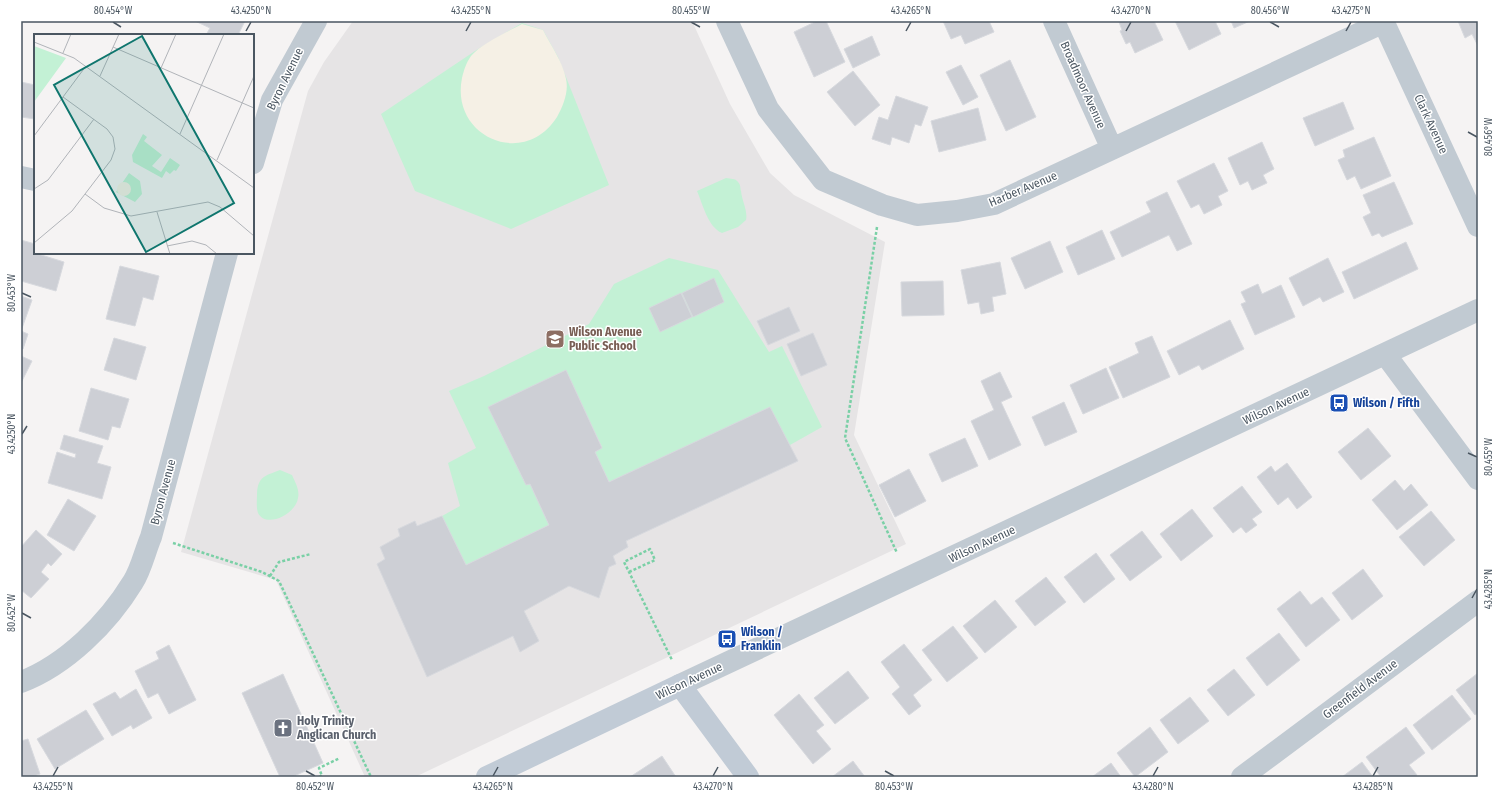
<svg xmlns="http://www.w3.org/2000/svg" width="1499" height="798" font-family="'Fira Sans Condensed',sans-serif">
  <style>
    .education { fill: #e6e4e5 }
    .green { fill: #c3f1d5 }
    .sand { fill: #f5f0e5 }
    .building { fill: #cdcfd5; stroke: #d7d9de }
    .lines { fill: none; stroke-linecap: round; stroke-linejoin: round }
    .path { stroke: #7ad0a6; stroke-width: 2.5; stroke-dasharray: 3 2; stroke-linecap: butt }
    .street { stroke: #c1cad2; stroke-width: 22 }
    .secondary { stroke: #c1cbd6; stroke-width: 22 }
    .ticks { fill: none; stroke: #4a5661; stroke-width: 1.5 }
    .labels { text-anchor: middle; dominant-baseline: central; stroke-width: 3; stroke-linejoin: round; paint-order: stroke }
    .street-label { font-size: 12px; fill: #4a5661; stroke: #fff }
    .education-label { font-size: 12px; font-weight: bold; fill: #785e54; stroke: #fff; text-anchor: start }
    .transit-label { font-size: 12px; font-weight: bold; fill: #164399; stroke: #fff; text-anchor: start }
    .worship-label { font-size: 12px; font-weight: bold; fill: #5b616d; stroke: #fff; text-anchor: start }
    .inset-road { fill: none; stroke: #b1b4b9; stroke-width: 1 }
    .view { fill: #0f766e; fill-opacity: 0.15; stroke: #0f766e; stroke-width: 2 }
    .inset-edge { fill: none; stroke: #4a5661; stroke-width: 2 }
    .neatline { fill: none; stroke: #4a5661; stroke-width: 1.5 }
    .ticks-label { font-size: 10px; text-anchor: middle; fill: #4a5661 }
  </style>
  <rect width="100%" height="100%" fill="#f5f3f3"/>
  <path class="education" d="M353,21H692L730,104L770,173L794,195L885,242L854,435L906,544L415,777H365L276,580L181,552L308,91L324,62Z"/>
  <path class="green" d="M522,23L543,30L558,57L609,185L511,229L415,191L381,114L478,49Z
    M726,178C731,179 735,178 738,182C741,185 740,188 741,191C742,201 748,211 746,220L738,227L722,233C708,227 703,205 697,191Z
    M669,258L718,270L769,352L782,346L822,427L790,445L770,408L609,482L595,452L602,447L566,371L530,484L549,525L466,565L442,516L460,506L448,463L476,448L449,391L484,376L589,324L614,284Z
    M280,470L292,475C295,482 300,490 298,498C296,514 266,529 258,513C256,507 257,500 257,494C258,476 265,476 280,470Z"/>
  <path class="sand" d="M522,24L543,30C551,46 563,62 566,79C569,92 563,106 557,117C524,169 450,137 462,78C464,70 466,63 471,56C482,43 507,32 522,24Z"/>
  <path class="building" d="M195,21H245L238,35H206L210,28Z
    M817,21H826L845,62L814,77L794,32Z
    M943,21H989L994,32L965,44L961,35L951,39Z
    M1121,21H1154L1163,40L1135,53L1130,42L1126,44L1120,31L1122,30L1119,22Z
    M1175,21H1215L1221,34L1189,50Z
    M1231,21H1250L1234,28Z
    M1458,21H1478V46L1472,34L1465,38Z
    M872,36L880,55L853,68L844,49Z
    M1010,60L1036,117L1006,131L980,75Z
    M961,65L978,97L963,105L946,72Z
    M853,71L880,105L855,126L827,92Z
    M21,82L35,85V119L21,117Z
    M896,96L928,107L921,126L915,124L909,143L892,137L890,145L872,139L879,117L888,120Z
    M1343,102L1354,129L1315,146L1303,118Z
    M978,108L986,140L939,152L931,121Z
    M1374,137L1391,176L1361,189L1355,176L1347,180L1338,160L1345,157L1343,150Z
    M1262,142L1274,169L1263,175L1267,183L1252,190L1248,181L1240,185L1228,158Z
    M1214,163L1228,191L1218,196L1222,205L1204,214L1199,204L1191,208L1177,181Z
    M1394,182L1413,224L1382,237L1379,233L1372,236L1363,217L1371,213L1363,195Z
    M1167,192L1192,244L1177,251L1169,235L1122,257L1110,232L1151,212L1146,202Z
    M1102,230L1115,259L1078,275L1066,247Z
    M21,240L35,244V253L64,262L56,291L21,281Z
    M1050,241L1063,272L1025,289L1011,258Z
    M1406,242L1418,269L1354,299L1342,272Z
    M1328,258L1344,292L1323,302L1320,297L1303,306L1289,278Z
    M1000,262L1006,294L992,297L994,311L981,314L979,302L968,304L961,270Z
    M120,266L159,276L153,300L143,297L135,326L106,319Z
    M714,278L724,302L693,317L682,293Z
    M943,281L944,315L902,316L901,282Z
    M1258,284L1262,294L1281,285L1295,317L1255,335L1241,304L1246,302L1241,292Z
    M681,293L692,317L660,332L649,308Z
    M21,296L32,300L21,331L28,334L23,349H21Z
    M789,307L800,331L768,345L757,321Z
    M1230,320L1244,349L1202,370L1199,365L1179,375L1167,351Z
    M813,333L827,365L801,376L787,344Z
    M1152,336L1170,377L1123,398L1109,367L1139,353L1135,343Z
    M114,338L146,347L136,380L104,370Z
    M21,356L32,361L21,383Z
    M1106,368L1119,398L1083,414L1070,385Z
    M566,370L602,448L595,452L609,482L770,407L798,461L626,541L628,547L613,556L616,564L609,567L599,598L569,586L524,611L539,641L520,652L513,636L427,677L377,564L385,559L380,547L400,536L398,529L415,521L417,526L442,516L466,565L549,525L530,484L526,485L488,407Z
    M1000,372L1012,397L1001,402L1021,445L989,460L971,421L994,410L981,381Z
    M91,388L129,399L120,428L112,426L108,440L79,431Z
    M1064,402L1077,432L1045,446L1032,417Z
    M1368,428L1391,456L1361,480L1338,452Z
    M64,435L103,446L97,463L111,467L102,499L48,483L57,452L75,458L76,454L60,449Z
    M965,438L978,466L942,482L929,454Z
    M1287,463L1312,497L1297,509L1288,497L1278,505L1257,477L1271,466L1275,472Z
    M909,469L926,501L895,517L879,485Z
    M1395,480L1404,491L1411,484L1428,505L1397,530L1372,500Z
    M1242,486L1262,512L1252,519L1257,525L1246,533L1241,527L1233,533L1213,508Z
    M68,499L96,516L74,551L47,535Z
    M1192,509L1213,536L1181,561L1160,534Z
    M1431,511L1455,540L1424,566L1399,537Z
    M36,530L62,554L51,566L48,563L41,572L49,579L31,598L21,590V547Z
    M1142,531L1162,557L1130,581L1110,555Z
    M1096,553L1115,579L1084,603L1064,577Z
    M1363,569L1383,596L1352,620L1332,593Z
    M1046,577L1066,602L1035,626L1015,601Z
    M1300,591L1311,605L1322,597L1340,620L1306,647L1277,609Z
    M995,600L1017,627L985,653L963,626Z
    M953,626L978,658L947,682L922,650Z
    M1279,633L1300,660L1267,686L1246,658Z
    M904,644L932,680L913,695L921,706L909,715L892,694L900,687L881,662Z
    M169,645L196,700L169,714L158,693L148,698L135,671L159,659L156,652Z
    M1234,669L1255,695L1228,716L1207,690Z
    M848,671L869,698L835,724L814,698Z
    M1478,673V713L1475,715L1456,690Z
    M283,674L323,763L292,777H280L242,693Z
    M136,689L152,718L133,729L131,725L112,736L93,704L115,692L120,699Z
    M799,694L824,725L816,731L831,749L813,764L774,715Z
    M1452,695L1471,719L1432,750L1413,725Z
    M1190,697L1209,721L1178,744L1160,720Z
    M86,710L104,739L55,769L37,739Z
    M1150,727L1168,752L1135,777L1117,753Z
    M1406,727L1425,753L1409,765L1417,775L1414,777H1381L1366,757Z
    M28,739L40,774L31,777H21V741Z
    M662,756L676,777H630Z
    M853,761L865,777H832Z
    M1362,762L1373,777H1342Z
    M1111,763L1121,777H1092Z"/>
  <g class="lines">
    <path class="path" d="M877,227L845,438L897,553
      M173,543L262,572L279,581L371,777
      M629,572L655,560L650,549L624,562L629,572L672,660
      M270,576L279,562L311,554
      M319,777L322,776L319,768L340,758"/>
    <path class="street" d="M727,21L768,109L823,180L882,205L917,215L957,211L994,204L1384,22
      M1054,21L1112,149
      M1383,21L1478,226
      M253,163L272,100L316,21
      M21,177L35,180
      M1385,354L1478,479
      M21,682C66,665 108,623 133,582C141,570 145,551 151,537L227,253
      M680,685L1478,310
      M1242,777L1478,601"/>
    <path class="secondary" d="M487,777L680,685L748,777"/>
  </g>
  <path class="ticks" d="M113,22L121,27M691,22L700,27M1270,22L1279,27M246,31L251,22M466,31L471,22M906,31L911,22M1126,31L1131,22M1346,31L1351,22M1468,132L1477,137M22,293L31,297M22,434L27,426M1468,453L1477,457M1472,598L1477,589M22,613L31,618M306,771L315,776M885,771L894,776M53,776L58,767M493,776L498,767M713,776L718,767M1153,776L1158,767M1373,776L1378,767"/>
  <defs>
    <symbol id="school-square" viewBox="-11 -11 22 22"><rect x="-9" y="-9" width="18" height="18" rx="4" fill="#8d6e63" stroke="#fff"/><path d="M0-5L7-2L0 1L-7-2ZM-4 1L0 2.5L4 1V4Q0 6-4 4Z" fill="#fff"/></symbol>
    <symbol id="bus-square" viewBox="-11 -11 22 22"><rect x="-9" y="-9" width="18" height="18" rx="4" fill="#1a4fb4" stroke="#fff"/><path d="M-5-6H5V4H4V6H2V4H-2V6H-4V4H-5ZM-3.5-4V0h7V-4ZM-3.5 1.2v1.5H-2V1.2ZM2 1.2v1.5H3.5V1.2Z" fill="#fff"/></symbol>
    <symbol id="church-square" viewBox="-11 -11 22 22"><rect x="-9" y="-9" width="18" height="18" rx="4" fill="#6b7280" stroke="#fff"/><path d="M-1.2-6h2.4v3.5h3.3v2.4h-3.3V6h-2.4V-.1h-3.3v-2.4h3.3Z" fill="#fff"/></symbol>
  </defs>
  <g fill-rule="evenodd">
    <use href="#school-square" x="544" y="328" width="22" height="22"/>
    <use href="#bus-square" x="1328" y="392" width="22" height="22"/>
    <use href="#bus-square" x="716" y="628" width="22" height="22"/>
    <use href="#church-square" x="272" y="717" width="22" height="22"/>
  </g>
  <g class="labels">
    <g class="street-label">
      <text transform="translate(285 79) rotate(-64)">Byron Avenue</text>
      <text transform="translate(1083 85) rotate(66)">Broadmoor Avenue</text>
      <text transform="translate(1431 124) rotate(65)">Clark Avenue</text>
      <text transform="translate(1023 189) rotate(-23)">Harber Avenue</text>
      <text transform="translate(1276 406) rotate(-25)">Wilson Avenue</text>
      <text transform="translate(163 492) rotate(-75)">Byron Avenue</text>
      <text transform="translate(982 544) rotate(-25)">Wilson Avenue</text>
      <text transform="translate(689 681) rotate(-25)">Wilson Avenue</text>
      <text transform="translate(1360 689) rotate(-37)">Greenfield Avenue</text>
    </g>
    <g class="education-label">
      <text x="569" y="332">Wilson Avenue<tspan x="569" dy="14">Public School</tspan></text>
    </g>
    <g class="transit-label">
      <text x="1353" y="403">Wilson / Fifth</text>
      <text x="741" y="632">Wilson /<tspan x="741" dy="14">Franklin</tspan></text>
    </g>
    <g class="worship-label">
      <text x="297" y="721">Holy Trinity<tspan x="297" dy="14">Anglican Church</tspan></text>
    </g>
  </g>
  <g transform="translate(34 34)">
    <rect width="220" height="220" fill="#f5f3f3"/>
    <path d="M0,12L32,24L0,68ZM109,100L113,103L110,107L128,121L118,132L127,138L136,124L146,131L142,137L140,136L136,140L132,137L128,144L99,128L98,121ZM95,139L106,147L108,160L101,168L82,158Z" fill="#c3f1d5"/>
    <path d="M83 155a7 7 0 1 1 14 0a7 7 0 1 1-14 0Z" fill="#f5f0e5"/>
    <path class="inset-road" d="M0,8L40,24L220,154M79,13L220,74M29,19L37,0M127,34L142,0M66,42L85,0M146,100L190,0M0,102L52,32M183,126L220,42M0,155L14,146L60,85M51,160L70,174L97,182L174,168L186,173L220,202M123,178L136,220M0,209L38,177L77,126L81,115L79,103L73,95L29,63M133,212L158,207L172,211L183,220"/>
    <path class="view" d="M108,2L200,169L112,218L20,51Z"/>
    <rect width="220" height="220" class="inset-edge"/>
  </g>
  <rect width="1499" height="798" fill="none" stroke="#ffffff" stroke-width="44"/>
  <rect x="22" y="22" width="1455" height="754" class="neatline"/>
  <g class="ticks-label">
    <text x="113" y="14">80.454°W</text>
    <text x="251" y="14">43.4250°N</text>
    <text x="471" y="14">43.4255°N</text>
    <text x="691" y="14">80.455°W</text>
    <text x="911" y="14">43.4265°N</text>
    <text x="1131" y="14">43.4270°N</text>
    <text x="1270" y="14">80.456°W</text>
    <text x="1351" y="14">43.4275°N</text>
    <text transform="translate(1488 137) rotate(-90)" y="4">80.456°W</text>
    <text transform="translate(11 293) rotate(-90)" y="4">80.453°W</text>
    <text transform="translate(11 434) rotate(-90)" y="4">43.4250°N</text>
    <text transform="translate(1488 457) rotate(-90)" y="4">80.455°W</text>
    <text transform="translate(1488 589) rotate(-90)" y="4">43.4285°N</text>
    <text transform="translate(11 613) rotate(-90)" y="4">80.452°W</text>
    <text x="53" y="790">43.4255°N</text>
    <text x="315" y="790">80.452°W</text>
    <text x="493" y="790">43.4265°N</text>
    <text x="713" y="790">43.4270°N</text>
    <text x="894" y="790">80.453°W</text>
    <text x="1153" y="790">43.4280°N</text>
    <text x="1373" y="790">43.4285°N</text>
  </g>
</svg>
